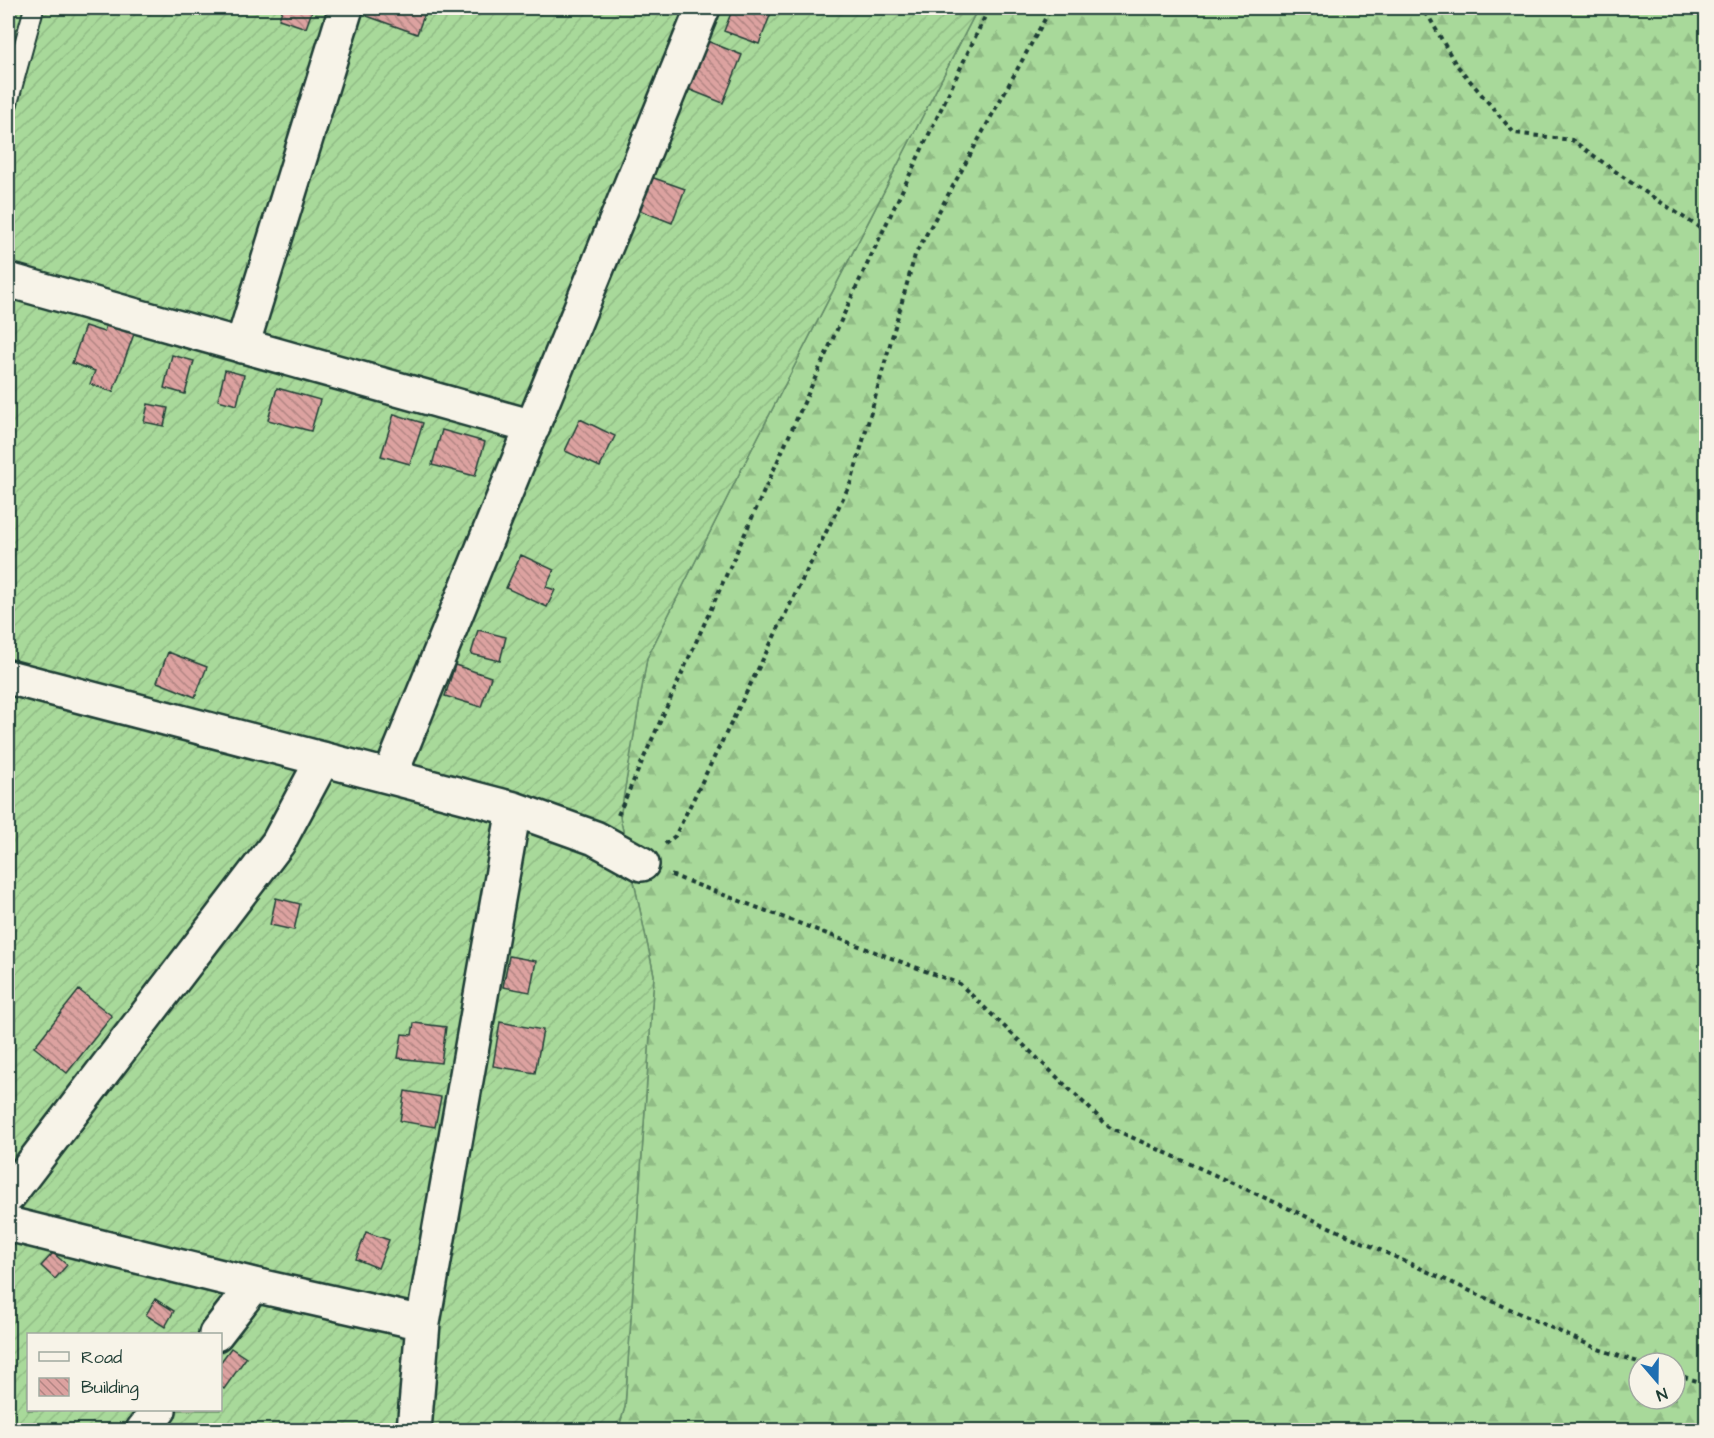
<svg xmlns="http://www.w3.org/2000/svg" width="1714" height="1438" font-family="'Architects Daughter',sans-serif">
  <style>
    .forest { fill: url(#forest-firs); stroke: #648b67; stroke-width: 1.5; fill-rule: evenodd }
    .garden { fill: url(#garden-furrows); stroke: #648b67; stroke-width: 1.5; fill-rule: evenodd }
    .building { fill: url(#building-back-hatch); stroke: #1f3d34; stroke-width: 1.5 }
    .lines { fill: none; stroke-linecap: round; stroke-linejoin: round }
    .service-casing { stroke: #1f3d34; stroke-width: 22 }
    .minor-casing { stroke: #1f3d34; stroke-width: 38 }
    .path { stroke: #1f3d34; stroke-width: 4; stroke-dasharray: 4.5 4.5; stroke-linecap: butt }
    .service { stroke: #f7f3e8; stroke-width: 18 }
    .minor { stroke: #f7f3e8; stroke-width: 33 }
  </style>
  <defs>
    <pattern id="forest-firs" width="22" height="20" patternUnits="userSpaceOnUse" patternTransform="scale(1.5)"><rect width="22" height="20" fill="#a8d99a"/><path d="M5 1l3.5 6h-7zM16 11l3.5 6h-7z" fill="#90bb85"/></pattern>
    <pattern id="garden-furrows" width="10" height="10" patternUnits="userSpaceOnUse" patternTransform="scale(1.5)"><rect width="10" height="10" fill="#a8d99a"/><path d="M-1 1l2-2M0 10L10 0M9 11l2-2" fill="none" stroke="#90bb85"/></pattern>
    <pattern id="building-back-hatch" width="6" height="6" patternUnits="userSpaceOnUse" patternTransform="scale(1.5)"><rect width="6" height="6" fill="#dca2a0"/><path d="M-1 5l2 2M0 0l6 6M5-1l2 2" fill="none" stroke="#b28583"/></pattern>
  </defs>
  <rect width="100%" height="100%" fill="#efdbd2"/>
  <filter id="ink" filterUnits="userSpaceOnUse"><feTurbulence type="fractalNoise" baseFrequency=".0167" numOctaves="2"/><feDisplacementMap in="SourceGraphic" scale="12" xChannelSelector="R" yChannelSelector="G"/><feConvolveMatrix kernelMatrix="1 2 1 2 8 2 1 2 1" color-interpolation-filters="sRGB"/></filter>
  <g filter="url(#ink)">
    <path class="forest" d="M978,8H1706V1430H618L625,1407L654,975L620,817L647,658L739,474ZM1639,1363H1675V1399H1639Z"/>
    <path class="garden" d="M8,8H978L739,474L647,658L620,817L654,975L625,1407L618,1430H8ZM28,1334H220V1410H28Z"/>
    <path class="building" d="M283,8H313L306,28L279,19Z
      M370,8H419L426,10L417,34L367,16Z
      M655,8H675L673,15Z
      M733,8H757L771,13L759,44L724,31Z
      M702,39L742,55L723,103L683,87Z
      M651,177L685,189L672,223L639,210Z
      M106,324L134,334L113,392L90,384L95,371L72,363L85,326L104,332Z
      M172,355L194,361L185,394L164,388Z
      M225,370L244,375L237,405L218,400Z
      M277,388L320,400L311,431L268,420Z
      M148,404L168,408L164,426L144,422Z
      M394,414L423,423L410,464L381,456Z
      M580,419L615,436L600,467L565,451Z
      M442,430L485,442L475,476L432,465Z
      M521,555L554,570L546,587L555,590L547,607L506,588Z
      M478,630L506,637L500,661L471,654Z
      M168,652L207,667L195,697L157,682Z
      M455,665L491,677L481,707L445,696Z
      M276,898L300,904L294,930L270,925Z
      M509,956L536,961L530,992L503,987Z
      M79,990L112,1016L67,1073L34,1047Z
      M500,1022L543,1030L535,1073L493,1066Z
      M414,1023L446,1027L441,1063L398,1058L402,1034L412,1035Z
      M405,1091L441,1097L435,1127L400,1121Z
      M366,1232L389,1240L378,1268L356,1259Z
      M53,1253L67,1265L55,1279L41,1266Z
      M155,1299L174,1311L165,1327L146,1315Z
      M231,1348L246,1358L224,1389L220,1386V1363Z"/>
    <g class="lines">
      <defs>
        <path id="service" d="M8,103L34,8"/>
        <path id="minor" d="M8,280L533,427
          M242,346L346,8
          M8,677L514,809L595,838L642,864
          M390,776L703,8
          M8,1196L278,843L323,759
          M8,1224L254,1285L423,1323L514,809
          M216,1334L254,1285
          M143,1430L159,1410
          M414,1430L423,1323"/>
      </defs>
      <use href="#service" class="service-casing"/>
      <use href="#minor" class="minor-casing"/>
      <path class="path" d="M1417,8L1429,17L1455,63L1514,133L1572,140L1633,184L1706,232
        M618,815L853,294L989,8
        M665,844L675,836L852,480L915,255L1051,8
        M671,875L960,984L1109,1127L1598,1349L1641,1363
        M1675,1374L1706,1384"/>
      <use href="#service" class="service"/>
      <use href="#minor" class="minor"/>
    </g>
  </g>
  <rect width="1714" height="1438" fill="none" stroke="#f7f3e8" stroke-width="30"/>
  <rect x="15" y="15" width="1684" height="1408" fill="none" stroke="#1f3d34" stroke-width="2" filter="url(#ink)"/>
  <rect x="27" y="1333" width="195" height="78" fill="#f7f3e8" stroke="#a1aaa0" stroke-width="1.5"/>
  <rect x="39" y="1352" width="30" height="9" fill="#f7f3e8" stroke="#a1aaa0" stroke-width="1.5"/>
  <text x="81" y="1363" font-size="18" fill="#1f3d34">Road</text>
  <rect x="39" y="1378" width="30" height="18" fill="url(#building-back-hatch)" stroke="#a1aaa0" stroke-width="1.5"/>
  <text x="81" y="1393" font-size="18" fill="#1f3d34">Building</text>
  <g transform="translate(1657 1381) rotate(160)"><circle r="28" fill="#f7f3e8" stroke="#a1aaa0" stroke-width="1.5"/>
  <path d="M0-4.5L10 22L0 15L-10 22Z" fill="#1f6fb2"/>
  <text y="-9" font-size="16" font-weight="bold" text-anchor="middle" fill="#1f3d34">N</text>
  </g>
</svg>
